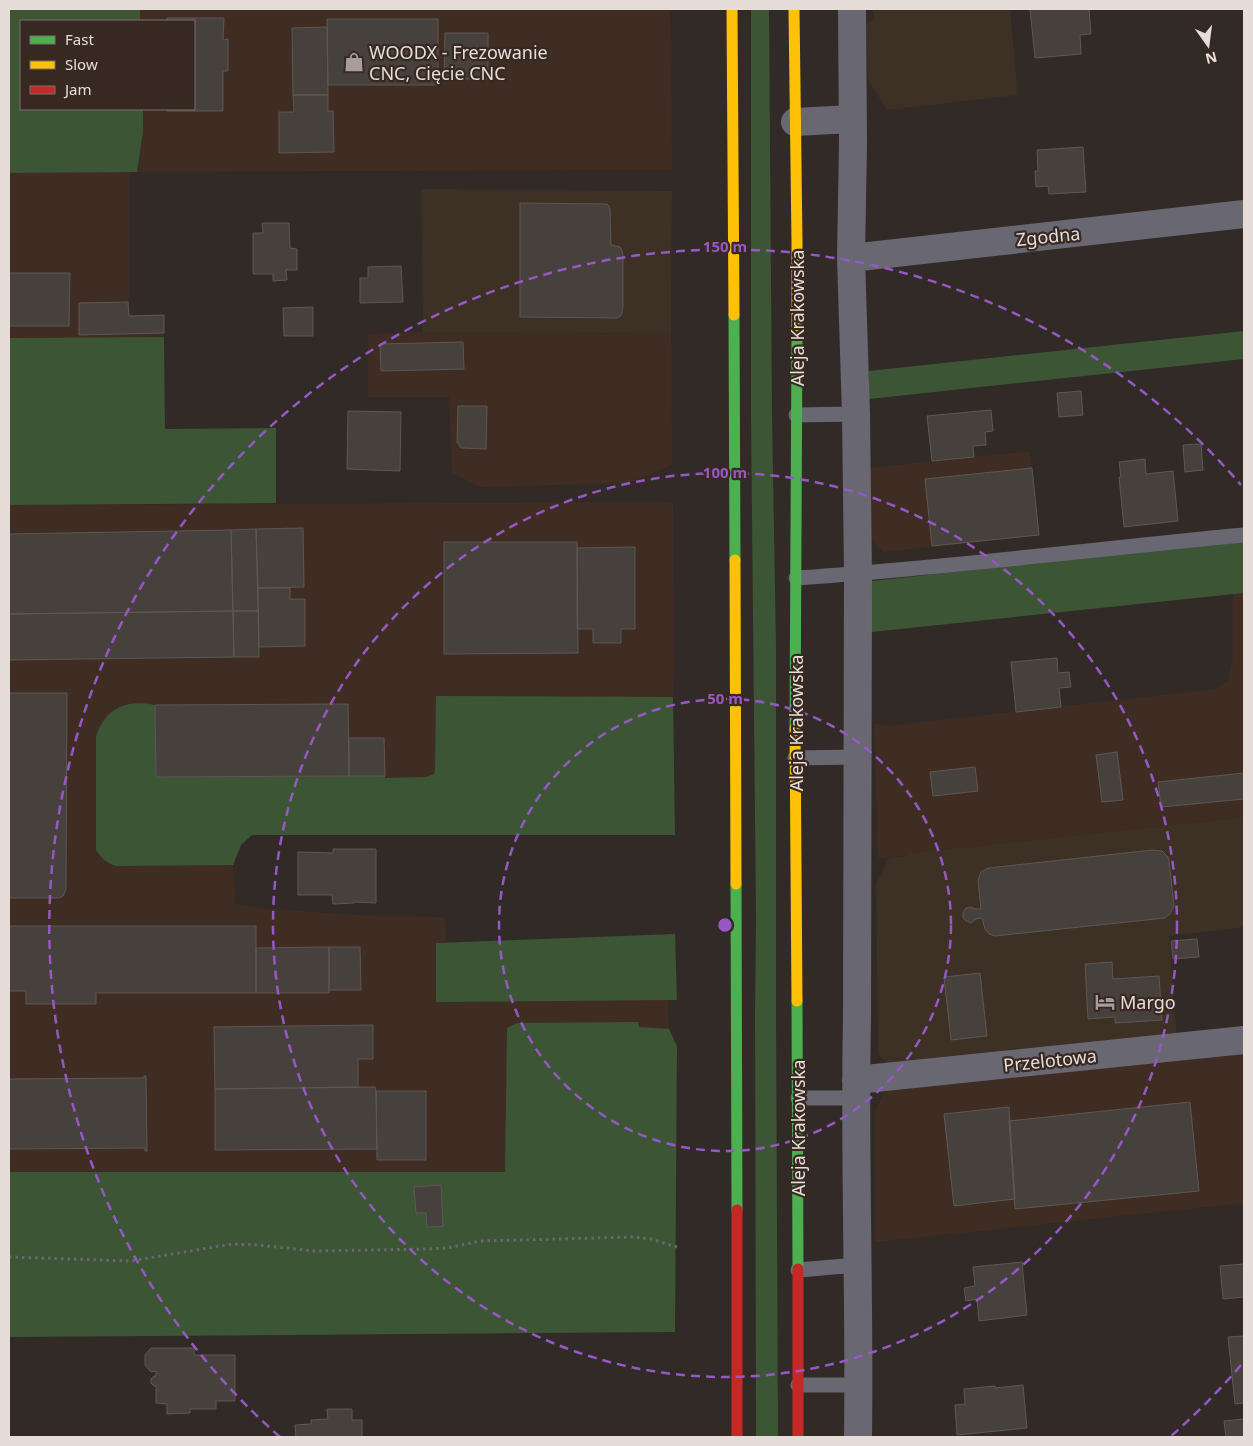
<svg xmlns="http://www.w3.org/2000/svg" width="1253" height="1446" font-family="'Noto Sans',sans-serif">
  <style>
    .commercial { fill: #3d3024 }
    .built { fill: #3f2d24 }
    .green { fill: #3c5534 }
    .building { fill: #47413e; stroke: #5e5754 }
    .lines { fill: none; stroke-linecap: round; stroke-linejoin: round }
    .path { stroke: #6b686d; stroke-width: 3; stroke-dasharray: 2.5 4; stroke-linecap: butt }
    .lane { stroke: #696772; stroke-width: 15 }
    .street { stroke: #696772; stroke-width: 28 }
    .fast { stroke: #4caf50; stroke-width: 11 }
    .slow { stroke: #ffc107; stroke-width: 11 }
    .jam { stroke: #c62828; stroke-width: 11 }
    .ring { fill: none; stroke: #9658c5; stroke-width: 2.5; stroke-dasharray: 9 6 }
    .labels { text-anchor: middle; dominant-baseline: central; stroke-width: 4.5; stroke-linejoin: round; paint-order: stroke }
    .poi-label { font-size: 18px; fill: #e6ddd8; stroke: #372922; text-anchor: start }
    .street-label { font-size: 18px; fill: #e6ddd8; stroke: #372922 }
    .centre { fill: #9658c5; stroke: #372922; stroke-width: 2.5 }
    .ring-label { font-size: 15px; text-anchor: middle; font-weight: bold; fill: #9658c5; stroke: #372922; stroke-width: 4.5; stroke-linejoin: round; paint-order: stroke }
  </style>
  <rect width="100%" height="100%" fill="#322a27"/>
  <path class="commercial" d="M873,9H1010L1018,95L887,110L868,80L866,23L873,20Z
    M421,189L672,191L671,334L423,332Z
    M1244,817V927L1169,936L1177,1037L1020,1050L1019,1048L1001,1051L995,1055L890,1067L878,1054L876,884L889,858L905,856L909,853Z"/>
  <path class="built" d="M140,9H670L672,170L137,172L143,132V109H194V21H140Z
    M79,172H129V316L164,315V337L9,338V173Z
    M423,332L671,334L672,465L628,483L480,487L452,473L449,397H368V334Z
    M1030,451L1039,535L883,552L871,539L870,468Z
    M673,502L674,668L673,697L675,835H252L241,845L233,865L235,904L268,909L358,915L445,917L446,942L436,943V1002L668,1000L669,1029L677,1046L506,1172H9V505Z
    M1244,593V817L909,853L905,856L878,858L874,723L888,726L1217,689L1229,679L1233,659V594Z
    M1244,1053V1203L875,1242V1111L887,1088Z"/>
  <path class="green" d="M9,9H140V21H21V109H143V132L137,172L9,173Z
    M751,9H769L772,414L776,647V1012L778,1437H756L755,1013L756,918L751,415Z
    M1244,331V359L869,399V371Z
    M164,337L165,429L276,428V503L9,505V338Z
    M1244,541V593L871,632V581Z
    M436,696L673,697L675,835H252L241,845L233,865L115,866C106,862 101,858 96,850V736C106,707 128,699 155,705L156,777L385,776V778L426,777L434,774L435,770Z
    M675,934L677,1000L436,1002V943Z
    M638,1022L639,1027L669,1029L677,1046L675,1332L9,1337V1172H505L507,1028L517,1023Z"/>
  <path class="building" d="M1030,9H1089L1091,34L1080,35L1081,54L1035,58Z
    M167,18H224L223,40L228,39V71H223V111H167V109H194V21H167Z
    M327,19H438V85H328Z
    M327,27L328,95H293L292,28Z
    M445,33H488V79H444Z
    M293,95H328V111H333L334,152L279,153V112H294Z
    M1083,147L1086,192L1049,194L1048,186L1036,187L1035,171H1038L1037,150Z
    M520,203L607,204L609,206L610,209L611,245L620,247L622,250L623,256V307L621,316L617,318L520,317Z
    M262,223H289L290,248L297,249V270H286L287,280L273,281V274H253V233H263Z
    M401,266L403,302L360,303V278H368V267Z
    M9,273H70L69,326H9Z
    M128,302L129,316L164,315V333L79,335V303Z
    M313,307V336H284L283,308Z
    M463,342L464,369L381,371L380,344Z
    M1081,391L1083,415L1059,417L1057,393Z
    M458,406H487L486,449L461,448L457,442Z
    M991,410L993,431L985,432L986,445L973,446L974,457L932,461L927,416Z
    M348,411L401,412L400,471L347,469Z
    M1201,444L1203,470L1185,472L1183,445Z
    M1145,459L1146,474L1173,471L1178,521L1124,527L1119,477H1121L1119,462Z
    M1032,468L1039,535L932,546L925,479Z
    M303,528L304,587L258,588L256,529Z
    M256,529L258,611H233L231,530Z
    M231,530L233,611L9,614V534Z
    M444,542H577L578,653L444,654Z
    M635,547V629H621V643H593V629H577V548Z
    M258,588H290V599H305V646L259,647Z
    M233,611H258L259,657H234Z
    M233,611L234,657L9,660V614Z
    M1057,658L1058,673L1069,672L1071,687L1059,688L1061,707L1016,712L1011,662Z
    M9,693H67L66,889L63,896L59,898H9Z
    M348,704L349,776L156,777L155,705Z
    M349,738H384L385,776H349Z
    M1117,752L1123,800L1102,802L1096,755Z
    M975,767L978,791L933,796L930,772Z
    M1244,773V799L1161,807L1158,782Z
    M333,849H376V903L354,902V903L333,904L332,895H298V852L333,853Z
    M1153,850L1162,851L1168,857L1169,861L1174,906L1170,914L1165,918L995,936L989,934L985,929L982,918L976,919L971,923L966,921L963,918V913L966,908L970,907L976,909H981L978,880L981,872L988,868Z
    M9,926H256V993H96V1004H26V991H9Z
    M1197,939L1199,957L1173,959L1171,941Z
    M329,947H360L361,990H329Z
    M329,947V993H256V948Z
    M1112,962L1113,979L1159,976L1162,1020L1115,1023V1017L1088,1019L1085,964Z
    M980,973L987,1036L951,1040L944,977Z
    M373,1025V1059H358V1087L215,1089L214,1027Z
    M144,1076H146L147,1151H145V1148L9,1149V1079L144,1078Z
    M375,1087L376,1091L377,1149L215,1150V1089Z
    M376,1091H426V1160H377Z
    M1190,1102L1199,1191L1015,1209L1009,1121Z
    M1009,1107L1015,1199L954,1206L944,1114Z
    M441,1185L443,1226L427,1227L426,1213H416L414,1187Z
    M1022,1262L1027,1315L979,1321L977,1299L966,1301L964,1288L975,1286L973,1267Z
    M1244,1264V1297L1223,1299L1220,1266Z
    M1244,1336V1403L1235,1404L1228,1337Z
    M151,1348H194V1355H235V1401H216V1409H190V1413L167,1414V1404L156,1403V1386H154L151,1383V1379L154,1376H156V1371L151,1372L145,1365V1355Z
    M1023,1385L1027,1428L957,1435L955,1405L965,1404L964,1389L995,1386V1388Z
    M327,1409H352V1420H362V1437H296L295,1425L311,1424V1420L328,1419Z
    M1244,1419V1437H1226L1224,1421Z"/>
  <g class="lines">
    <path class="path" d="M9,1257L131,1261L232,1244L258,1245L314,1251L429,1249L447,1248L481,1241L633,1237L651,1239L677,1247"/>
    <path class="lane" d="M796,415L856,414
      M796,578C946,568 1095,549 1244,535
      M795,758L857,757
      M798,1098H856
      M798,1270L857,1265
      M798,1385H859"/>
    <path class="street" d="M852,9L853,143L851,258L856,414L858,574L857,1019C854,1158 860,1298 858,1437
      M795,122L852,119
      M851,258L1244,214
      M856,1080L1244,1040"/>
    <path class="fast" d="M734,315L735,560
      M795,729L797,334
      M736,884L737,1210
      M797,1001L798,1269"/>
    <path class="slow" d="M732,9L734,315
      M794,9L797,242V334
      M735,560L736,884
      M795,729L797,1001"/>
    <path class="jam" d="M737,1210V1437
      M798,1269V1437"/>
  </g>
  <g class="ring">
    <circle cx="725" cy="925" r="226"/>
    <circle cx="725" cy="925" r="452"/>
    <path d="M1241 1365A678 678 0 0 1 1170 1437M280 1437A678 678 0 1 1 1241 485"/>
  </g>
  <defs>
    <symbol id="shop-bare" viewBox="-9 -9 18 18"><path d="M-5-2.5h2.3a2.7 3.5 0 0 1 5.4 0H5L5.5 6h-11ZM-1.5-2.5h3a1.5 2.3 0 0 0-3 0Z" fill="#a79e9a" stroke="#372922" stroke-width="2.5" paint-order="stroke"/></symbol>
    <symbol id="hotel-bare" viewBox="-9 -9 18 18"><path d="M-6-4.5h1.5V1H6V5H4.5V3h-9V5H-6ZM-4 0a1.8 1.8 0 1 1 3.6 0ZM.5 0V-2.5h3Q6-2.5 6 0Z" fill="#a79e9a" stroke="#372922" stroke-width="2.5" paint-order="stroke"/></symbol>
  </defs>
  <g fill-rule="evenodd">
    <use href="#shop-bare" x="340" y="48" width="28" height="28"/>
    <use href="#hotel-bare" x="1091" y="988" width="28" height="28"/>
  </g>
  <g class="labels">
    <g class="poi-label">
      <text x="369" y="52">WOODX - Frezowanie<tspan x="369" dy="21">CNC, Cięcie CNC</tspan></text>
      <text x="1120" y="1002">Margo</text>
    </g>
    <g class="street-label">
      <text transform="translate(1048 236) rotate(-6)">Zgodna</text>
      <text transform="translate(797 318) rotate(-90)">Aleja Krakowska</text>
      <text transform="translate(796 723) rotate(-90)">Aleja Krakowska</text>
      <text transform="translate(1050 1060) rotate(-6)">Przelotowa</text>
      <text transform="translate(798 1128) rotate(-90)">Aleja Krakowska</text>
    </g>
  </g>
  <circle cx="725" cy="925" r="8" class="centre"/>
  <g class="ring-label">
    <text x="725" y="252">150 m</text>
    <text x="725" y="478">100 m</text>
    <text x="725" y="704">50 m</text>
  </g>
  <rect width="1253" height="1446" fill="none" stroke="#e6ddd8" stroke-width="20"/>
  <rect x="20" y="20" width="175" height="90" fill="#372922" stroke="#7d716b"/>
  <rect x="30" y="36" width="25" height="8" fill="#4caf50" stroke="#7d716b"/>
  <text x="65" y="45" font-size="15" fill="#e6ddd8">Fast</text>
  <rect x="30" y="61" width="25" height="8" fill="#ffc107" stroke="#7d716b"/>
  <text x="65" y="70" font-size="15" fill="#e6ddd8">Slow</text>
  <rect x="30" y="86" width="25" height="8" fill="#c62828" stroke="#7d716b"/>
  <text x="65" y="95" font-size="15" fill="#e6ddd8">Jam</text>
  <g transform="translate(1208 45) rotate(166)" stroke="#372922" stroke-width="4" paint-order="stroke">
  <path d="M0-4L9 19L0 12L-9 19Z" fill="#e6ddd8"/>
  <text y="-8" font-size="14" font-weight="bold" text-anchor="middle" fill="#e6ddd8">N</text>
  </g>
</svg>
